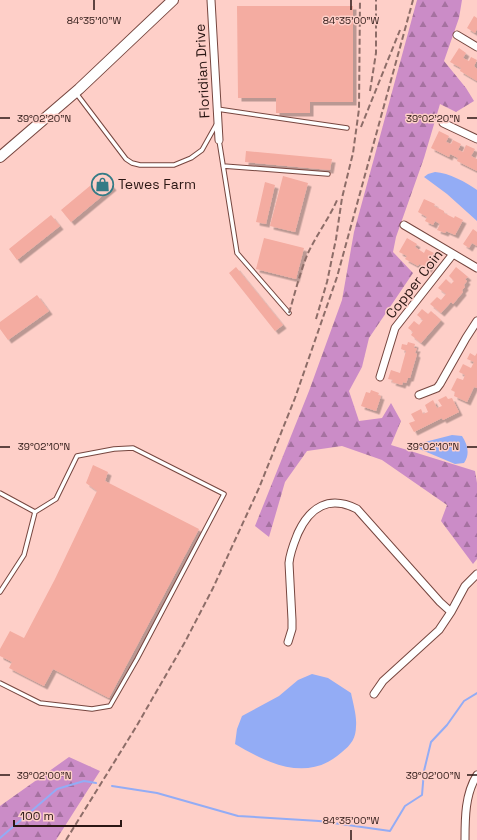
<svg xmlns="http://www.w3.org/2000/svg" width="477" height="840" font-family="'Space Grotesk',sans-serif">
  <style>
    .forest { fill: url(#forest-firs) }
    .water { fill: #93acf5 }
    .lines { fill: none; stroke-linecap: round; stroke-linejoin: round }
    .stream { stroke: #93acf5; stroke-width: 2 }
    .building { fill: #f4aca1; filter: url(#shadow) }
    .lane-casing { stroke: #76463f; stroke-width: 5.5 }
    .street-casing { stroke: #76463f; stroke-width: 9 }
    .secondary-casing { stroke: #76463f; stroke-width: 12 }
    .lane { stroke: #fff; stroke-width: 3.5 }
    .street { stroke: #fff; stroke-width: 7 }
    .secondary { stroke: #fff; stroke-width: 10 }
    .rail { stroke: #8d6d68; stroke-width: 2; stroke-dasharray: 6 3; stroke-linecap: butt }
    .ticks { fill: none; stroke: #2b1714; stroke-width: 1.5 }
    .labels { text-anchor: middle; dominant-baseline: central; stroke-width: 3; stroke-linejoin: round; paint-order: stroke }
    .street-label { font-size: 14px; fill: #2b1714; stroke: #fecfc8 }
    .poi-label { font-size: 14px; fill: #2b1714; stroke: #fecfc8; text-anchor: start }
    .ticks-label { font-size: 10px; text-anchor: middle; fill: #2b1714; stroke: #fecfc8; stroke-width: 3; stroke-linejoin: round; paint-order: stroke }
  </style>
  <defs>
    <pattern id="forest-firs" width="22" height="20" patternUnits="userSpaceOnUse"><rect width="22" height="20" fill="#cb8cc7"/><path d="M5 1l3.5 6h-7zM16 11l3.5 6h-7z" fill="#a571a0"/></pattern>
    <filter id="shadow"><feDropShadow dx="3.5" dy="3.5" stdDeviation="0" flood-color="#0004"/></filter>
  </defs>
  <rect width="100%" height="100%" fill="#fecfc8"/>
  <path class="forest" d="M417,0H462L459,18L444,61L466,88L474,101L456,112L440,104L424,158L396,237L393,252L413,273L369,338L362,367L349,391L359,421L382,418L391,403L401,421L391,445L475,471L477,483V559L473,564L441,521L447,505L382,460L342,446L307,451L285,482L269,537L255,526L309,391L342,300L354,232Z
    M69,757L100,771L56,840H0V806Z"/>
  <path class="water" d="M435,172C449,173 466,182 477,190V221L447,194L424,177L428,174Z
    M452,435L462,436C468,445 470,455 464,463L455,464L417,448V444Z
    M312,674L328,678L351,693C353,703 357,716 356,726C356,738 351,745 342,752C308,783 269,764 235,744L237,729L242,716L279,696L298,680Z"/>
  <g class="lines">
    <path class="stream" d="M112,786L157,793L238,816L319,821L390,831L405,806L422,795L424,771L431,742L447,725L464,701L477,693
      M0,838L57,789L84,781L96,783"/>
  </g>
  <path class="building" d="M237,6H353V102H310V113H276V98H238Z
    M474,16L477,18V29L475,33L467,28Z
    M459,48L466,53L463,58L469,61L471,57L477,60L474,66L477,69V81L460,71L461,68L450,62Z
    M439,131L449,136L446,142L451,144L453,140L461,144L458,150L463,152L466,145L475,149L471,156L477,159V171L457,161L458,158L450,154L449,157L431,148Z
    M246,151L332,159L330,170L245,162Z
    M103,175L113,187L71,222L61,210Z
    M283,176L308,183L295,232L270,226Z
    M265,182L275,185L266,224L256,222Z
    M424,199L435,204L434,206L444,211V213L454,218L455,216L463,220L455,235L446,231L445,233L437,230L440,224L435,221L433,225L425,221L427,217L418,212Z
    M51,215L60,226L17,260L9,249Z
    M473,229L477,232V246L472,243L469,248L463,244Z
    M264,238L304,248L296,279L256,269Z
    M407,238L417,244L415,247L424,253L426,249L436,254L428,269L419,264L418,266L405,259L407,256L399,252Z
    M236,267L283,325L275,331L229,273Z
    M456,267L468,277L465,279L467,281L464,285L465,287L462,290L463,292L453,304L451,302L441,313L430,304L437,297L441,300L446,294L438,288L446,279L451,284L454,281L449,276Z
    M37,295L49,311L8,340L0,329V322Z
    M422,309L428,314L431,311L441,320L421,343L411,335L413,332L408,328L414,321L419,325L423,320L417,315Z
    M408,342L415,344L414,348H417L415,353L417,354L410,378H408L406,383L403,382L402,385L392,382L393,380L388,379L391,370L400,373L406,351L401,349L402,344L407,345Z
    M470,353L475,356L477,353V388L474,387L467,402L454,396L455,392L451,390L457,378L463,380L465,375L459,372L463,364L471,368L474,362L467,359Z
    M371,390L379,393L378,395L381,396L376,411L361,406L366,392L370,393Z
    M446,396L448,399L452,398L459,412L443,420L442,418L414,432L409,423L415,421L411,414L421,409L423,414L428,412L425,405L433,400L437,408L442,406L438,400Z
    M93,465L108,472L105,481L199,529L109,698L53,669L44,686L9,668L12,662L0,656V649L10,631L24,638L55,579L97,491L86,483Z"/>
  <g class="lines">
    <defs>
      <path id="lane" d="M76,93L126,159L132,163L140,165H174L191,158L202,150L216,125
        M217,109L347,128
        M219,140L237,253L289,313
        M223,166L328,174
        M0,493L35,512L24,555L0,592
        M0,683L40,703L92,709L110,706L137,659L224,494L133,448L114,449L77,456L56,499L35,512"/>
      <path id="street" d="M211,0L219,140
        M457,35L477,47
        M443,123L477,139
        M404,225L477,268
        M380,377L395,328L453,254
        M419,395L437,388L440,384L466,338L477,321
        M288,642L292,629V620L289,563C290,552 294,543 298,533C310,507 329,495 357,509L440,602L451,612
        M374,694L383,681L439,630L451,612L465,586L477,574
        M465,840C465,818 465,794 477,775"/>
      <path id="secondary" d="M0,157L79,89L173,0"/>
    </defs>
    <use href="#lane" class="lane-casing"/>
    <use href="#street" class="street-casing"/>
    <use href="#secondary" class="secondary-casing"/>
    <use href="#lane" class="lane"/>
    <use href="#street" class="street"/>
    <use href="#secondary" class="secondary"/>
    <path class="rail" d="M370,91L376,53V0
      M361,127L400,30
      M289,313C295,293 300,272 308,253C317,234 330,217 338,198
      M316,319L327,282L336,239L342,198L353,153L359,109L360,0
      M66,840L136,727L185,642L213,588L259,488L295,398L337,277L413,0"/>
  </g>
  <path class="ticks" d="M94,0V10M351,0V10M0,118H10M467,118H477M0,447H10M467,447H477M0,775H10M467,775H477M351,830V840"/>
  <defs>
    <symbol id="shop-ring" viewBox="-11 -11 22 22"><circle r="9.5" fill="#fecfc8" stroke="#347b86" stroke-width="1.5"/><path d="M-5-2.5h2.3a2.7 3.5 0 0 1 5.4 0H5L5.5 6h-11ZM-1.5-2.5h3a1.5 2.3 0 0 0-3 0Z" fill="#347b86"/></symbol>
  </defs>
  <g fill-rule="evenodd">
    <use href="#shop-ring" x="90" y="172" width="25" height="25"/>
  </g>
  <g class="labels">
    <g class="street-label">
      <text transform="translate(202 71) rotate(-93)">Floridian Drive</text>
      <text transform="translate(414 284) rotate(-52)">Copper Coin</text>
    </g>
    <g class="poi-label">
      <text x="118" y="184">Tewes Farm</text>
    </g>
  </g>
  <g class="ticks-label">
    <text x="94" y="24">84°35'10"W</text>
    <text x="351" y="24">84°35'00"W</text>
    <text x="44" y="122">39°02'20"N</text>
    <text x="433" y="122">39°02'20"N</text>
    <text x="44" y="450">39°02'10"N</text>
    <text x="433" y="450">39°02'10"N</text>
    <text x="44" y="779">39°02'00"N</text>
    <text x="433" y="779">39°02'00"N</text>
    <text x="351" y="824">84°35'00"W</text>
  </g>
  <path d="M14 820v6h107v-6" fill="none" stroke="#2b1714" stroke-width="2"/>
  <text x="20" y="820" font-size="12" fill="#2b1714" stroke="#fecfc8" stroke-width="3" paint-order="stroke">100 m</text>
</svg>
